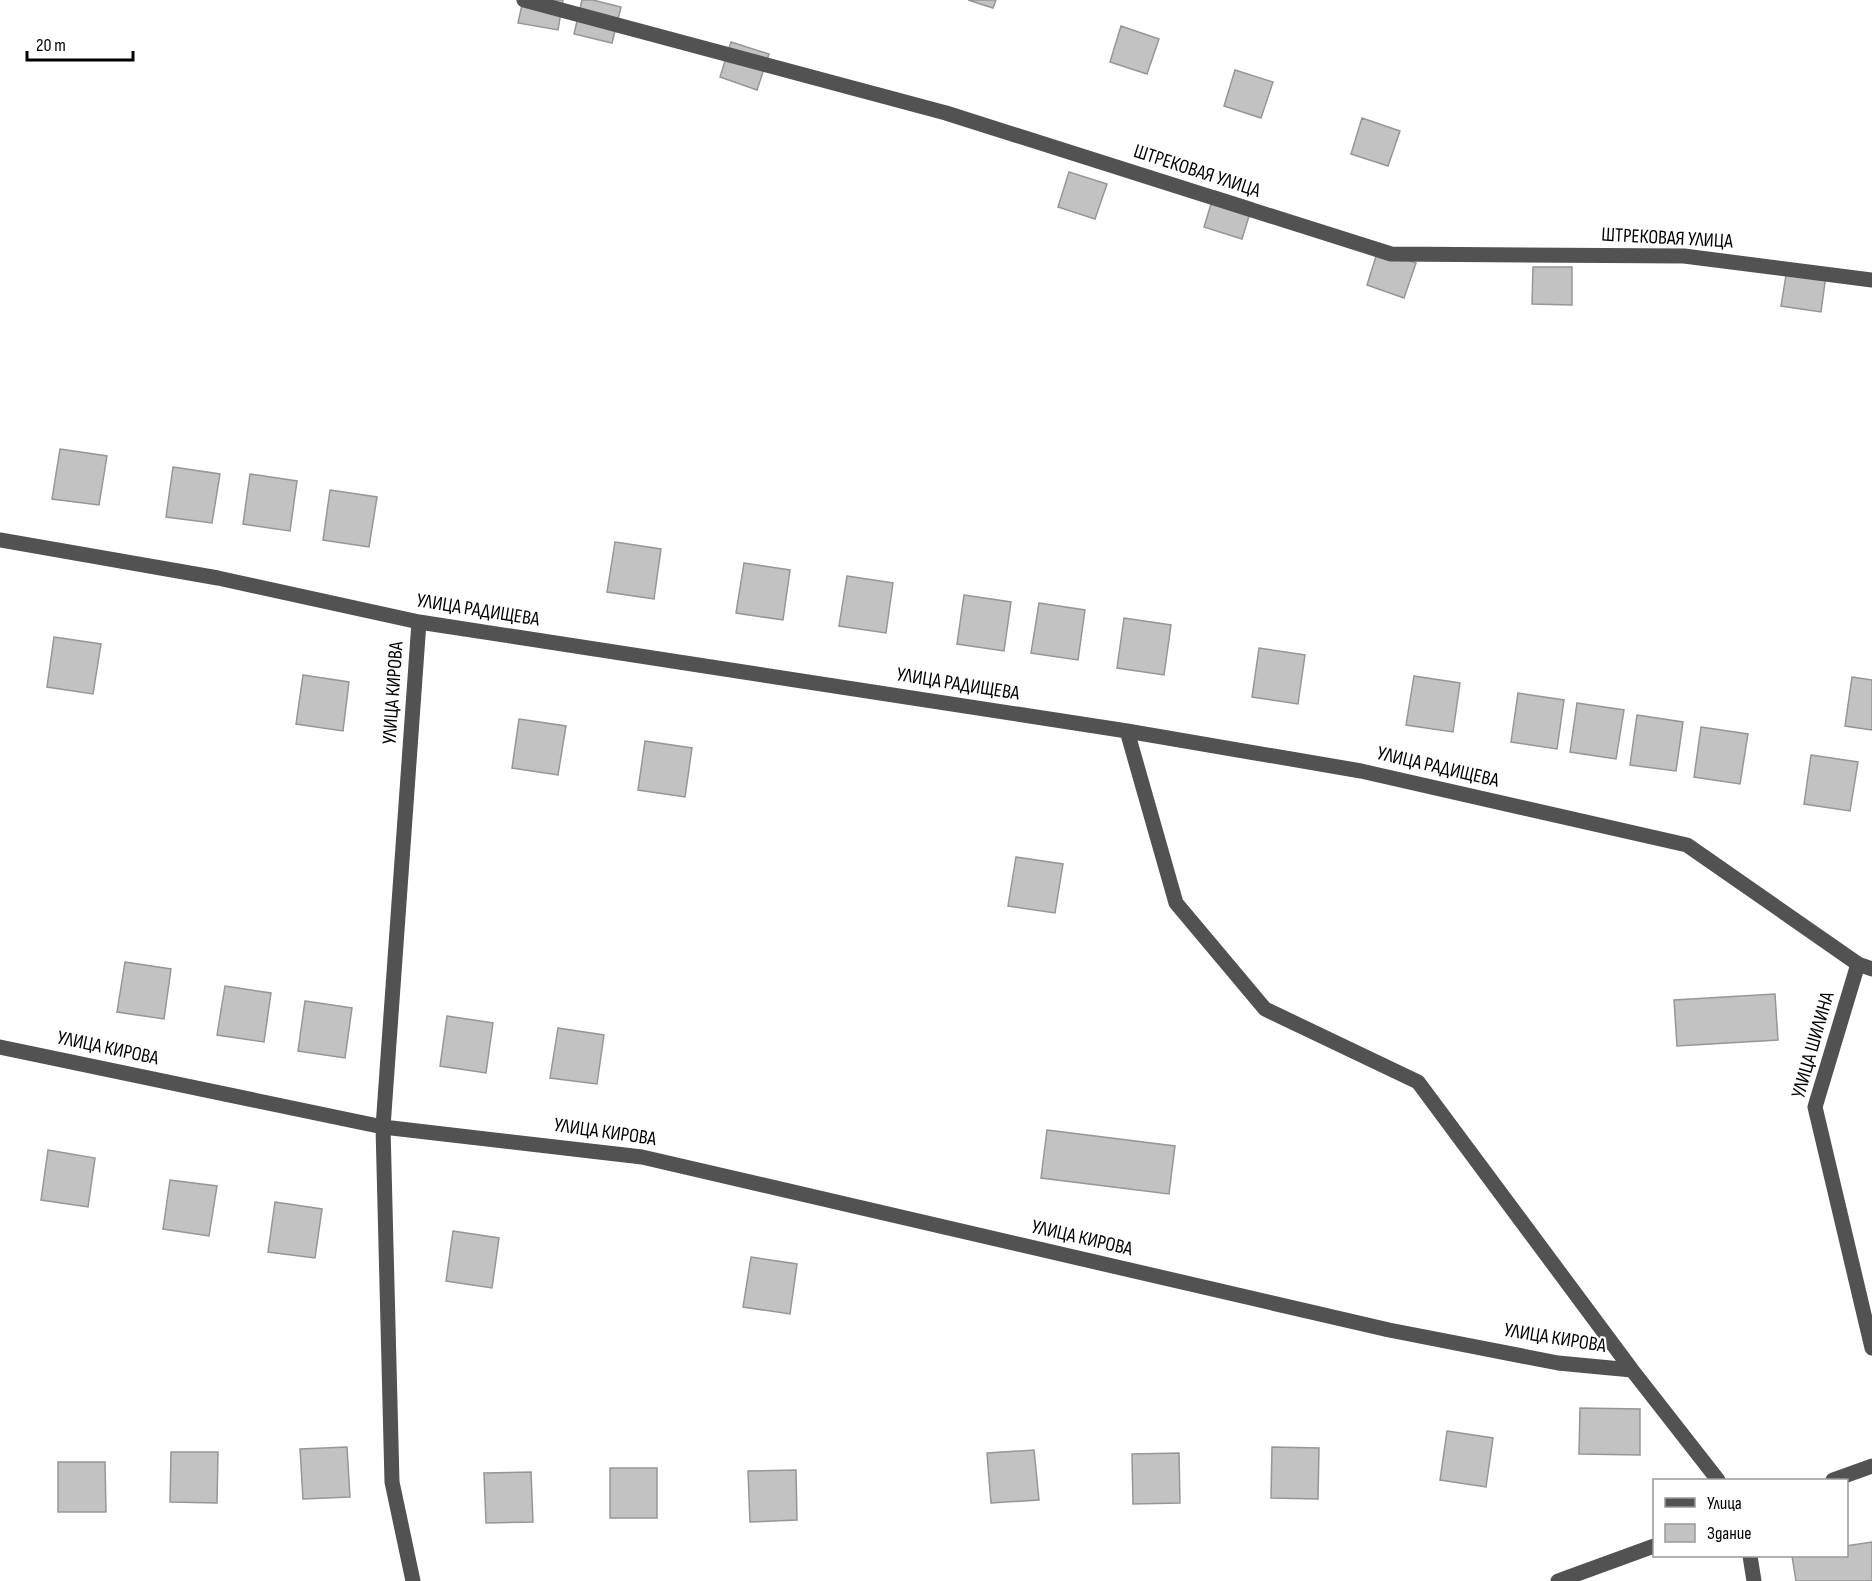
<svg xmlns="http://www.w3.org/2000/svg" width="1872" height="1581" font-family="'Sofia Sans Condensed',sans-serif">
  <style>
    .building { fill: #c2c2c2; stroke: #969696; stroke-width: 1.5 }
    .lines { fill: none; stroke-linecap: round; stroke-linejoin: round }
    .minor { stroke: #525252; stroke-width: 15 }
    .labels { text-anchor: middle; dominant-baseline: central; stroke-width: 4.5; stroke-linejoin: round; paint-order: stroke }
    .street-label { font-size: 20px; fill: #000; stroke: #fff }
  </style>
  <rect width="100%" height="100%" fill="#fff"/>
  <path class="building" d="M523,0H563L558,30L518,23Z
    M582,0H593L621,7L612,43L574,34Z
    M968,0H996L993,8Z
    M1121,26L1159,39L1147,74L1110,62Z
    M731,42L769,54L757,90L720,77Z
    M1235,70L1273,82L1261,118L1224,106Z
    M1362,118L1400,131L1388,166L1351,154Z
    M1069,172L1107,184L1095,219L1058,207Z
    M1215,191L1253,203L1242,239L1204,227Z
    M1378,250L1416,263L1404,298L1367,285Z
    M1533,267H1572V305L1532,304Z
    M1787,269L1826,275L1821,312L1781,306Z
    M60,449L107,456L99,505L52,499Z
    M173,467L220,474L212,523L166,517Z
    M250,474L297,481L290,531L243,524Z
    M330,490L377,497L369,547L323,540Z
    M615,542L661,549L654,599L607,592Z
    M744,563L790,570L783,620L736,613Z
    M847,576L893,583L886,633L839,626Z
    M964,595L1011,602L1004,651L957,644Z
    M1039,603L1085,610L1078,660L1031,653Z
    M1124,618L1171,625L1164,675L1117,668Z
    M54,637L101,644L93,694L47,687Z
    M1259,648L1305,655L1298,704L1252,697Z
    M303,675L349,682L343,731L296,724Z
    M1414,676L1460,683L1453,732L1406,725Z
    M1852,677L1872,680V730L1845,726Z
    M1518,693L1564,700L1557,749L1511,742Z
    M1577,703L1624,710L1616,759L1570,752Z
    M1637,715L1683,722L1676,771L1630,765Z
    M519,719L566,726L558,775L512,768Z
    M1701,727L1748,734L1740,784L1694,777Z
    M645,741L692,748L685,797L638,790Z
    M1811,755L1858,762L1850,811L1804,804Z
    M1016,857L1063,864L1055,913L1008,906Z
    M125,962L171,969L164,1019L117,1012Z
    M225,986L271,993L264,1042L217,1035Z
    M1775,994L1778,1040L1677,1046L1674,1000Z
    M305,1001L352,1008L345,1058L298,1051Z
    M447,1016L493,1023L486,1073L440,1066Z
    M558,1028L604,1035L597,1084L550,1078Z
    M1047,1130L1175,1146L1169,1194L1041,1178Z
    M48,1150L95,1158L88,1207L41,1200Z
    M170,1180L217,1186L209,1236L163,1229Z
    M275,1202L322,1209L315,1258L268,1252Z
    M453,1231L499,1238L492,1288L446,1281Z
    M751,1257L797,1264L790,1314L743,1307Z
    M1580,1408L1640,1409V1455L1579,1454Z
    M1447,1431L1493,1438L1486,1487L1440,1480Z
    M347,1447L350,1497L303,1499L300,1449Z
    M1272,1447L1319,1448L1318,1499L1271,1498Z
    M1034,1450L1039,1500L991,1503L987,1453Z
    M171,1452H218L217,1503L170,1502Z
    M1179,1453L1180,1503L1133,1504L1132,1454Z
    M58,1462H105L106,1512H58Z
    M610,1468H657V1518H610Z
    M796,1470L797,1520L750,1522L748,1471Z
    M531,1472L533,1522L486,1523L484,1473Z
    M1872,1542V1581H1796L1792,1556H1846V1546Z"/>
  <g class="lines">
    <path class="minor" d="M524,0L946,113L1391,254L1684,256L1872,280
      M0,540L218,578L419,622L1127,731L1361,771L1687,845L1858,964L1872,969
      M1127,731L1176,903L1265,1009L1418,1082L1632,1370
      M1858,964L1815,1107L1872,1348
      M0,1047L383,1127L642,1157L1389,1330L1558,1363L1632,1370L1718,1480
      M1833,1480L1872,1466
      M1750,1556L1754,1581
      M413,1581L392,1482L383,1127L419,622
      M1558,1581L1654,1546"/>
  </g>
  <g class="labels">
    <g class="street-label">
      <text transform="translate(1197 171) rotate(18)">ШТРЕКОВАЯ УЛИЦА</text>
      <text transform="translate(1667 238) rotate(3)">ШТРЕКОВАЯ УЛИЦА</text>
      <text transform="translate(478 610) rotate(9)">УЛИЦА РАДИЩЕВА</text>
      <text transform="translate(958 684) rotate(9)">УЛИЦА РАДИЩЕВА</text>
      <text transform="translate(393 693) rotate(-86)">УЛИЦА КИРОВА</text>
      <text transform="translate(1438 767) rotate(13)">УЛИЦА РАДИЩЕВА</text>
      <text transform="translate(1813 1045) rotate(-74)">УЛИЦА ШИЛИНА</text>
      <text transform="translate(108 1048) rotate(12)">УЛИЦА КИРОВА</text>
      <text transform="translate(605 1132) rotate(8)">УЛИЦА КИРОВА</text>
      <text transform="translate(1082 1238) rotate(13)">УЛИЦА КИРОВА</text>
      <text transform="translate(1555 1338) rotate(9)">УЛИЦА КИРОВА</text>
    </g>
  </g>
  <rect x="1653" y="1479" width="195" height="78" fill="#ffffff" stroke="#999999" stroke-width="1.5"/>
  <rect x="1665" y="1498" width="30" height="9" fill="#525252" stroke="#999999" stroke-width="1.5"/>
  <text x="1707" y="1509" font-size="18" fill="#000000">Улица</text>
  <rect x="1665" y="1524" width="30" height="18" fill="#c2c2c2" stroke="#999999" stroke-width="1.5"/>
  <text x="1707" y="1539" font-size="18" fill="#000000">Здание</text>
  <path d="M27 51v9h106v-9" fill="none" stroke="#000000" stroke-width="3"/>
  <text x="36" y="51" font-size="18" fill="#000000" stroke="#ffffff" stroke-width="4.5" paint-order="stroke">20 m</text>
</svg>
